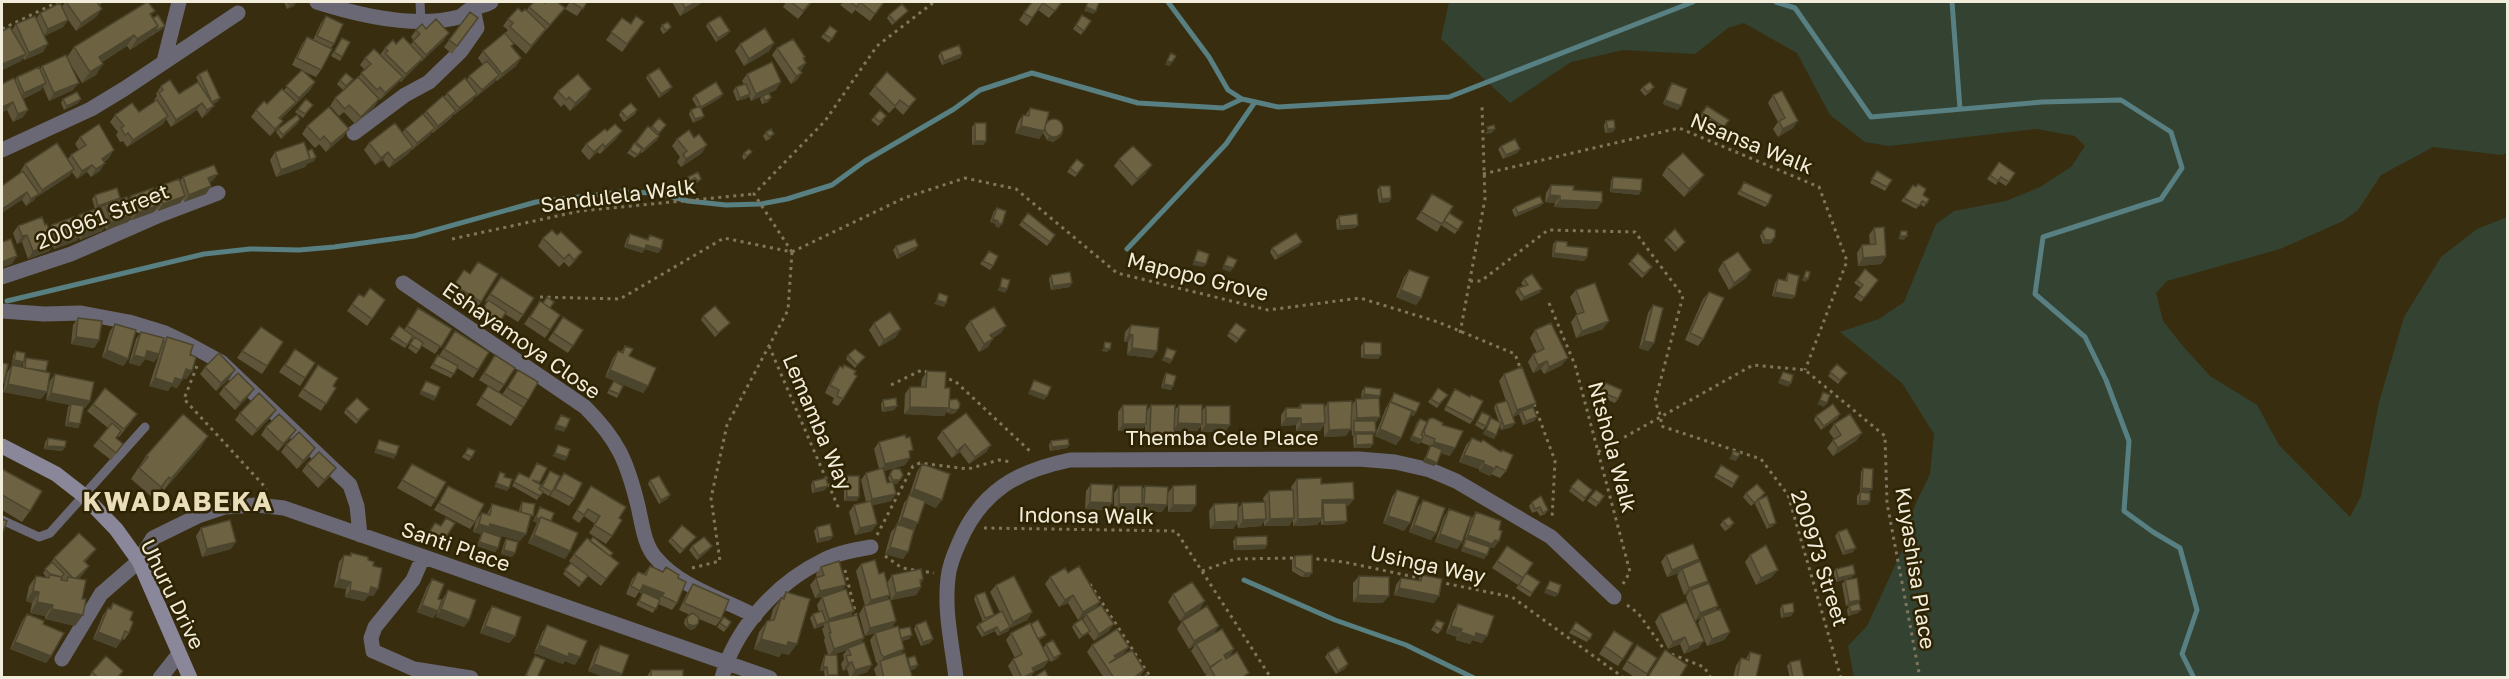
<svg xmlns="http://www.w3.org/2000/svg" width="2509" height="679" font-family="'Golos Text',sans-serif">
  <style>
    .green { fill: #344232 }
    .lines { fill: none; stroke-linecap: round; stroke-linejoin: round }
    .stream { stroke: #587f81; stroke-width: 5 }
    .path { stroke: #7f765c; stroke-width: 3; stroke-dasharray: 3 4.5; stroke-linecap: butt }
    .lane { stroke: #6a6874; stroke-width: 9 }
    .street { stroke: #6a6874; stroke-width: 15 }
    .secondary { stroke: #8b879b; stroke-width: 15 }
    .wall { fill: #5e5439 }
    .shaded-wall { fill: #4c452e }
    .building { fill: #6d6242; stroke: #4c452e; stroke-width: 1.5 }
    .labels { text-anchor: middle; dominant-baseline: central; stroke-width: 5; stroke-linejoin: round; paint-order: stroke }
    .street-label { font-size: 21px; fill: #f2ecda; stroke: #2e2404 }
    .district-label { font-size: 27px; font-weight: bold; letter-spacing: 1.5px; fill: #eadeba; stroke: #2e2404 }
  </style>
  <rect width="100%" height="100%" fill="#382e0f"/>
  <path class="green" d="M1449,2H2507V153L2502,155L2433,147L2381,175L2358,210L2343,221L2280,249L2167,281L2156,293L2163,321L2182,345L2210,376L2257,405L2279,445L2350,517L2361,496L2379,402L2404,317L2441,257L2477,229L2507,217V677H1854L1848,646L1867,626L1905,544L1908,520L1930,474L1934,434L1902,383L1840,332L1879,319L1904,302L1936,224L1954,211L2006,201L2040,187L2071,167L2085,146L2075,136L2037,129L1889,146L1865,142L1830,115L1797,53L1744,23L1728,28L1695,54L1623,50L1571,62L1510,103L1441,39Z"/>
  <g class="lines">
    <path class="stream" d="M1168,2L1209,57L1228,90L1242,99L1278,107L1449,97L1693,2
      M1776,2L1795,8L1871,117L2042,102L2121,100L2171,132L2182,168L2161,199L2043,237L2035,294L2085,337L2106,380L2129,441L2124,511L2153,532L2180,548L2197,610L2182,654L2194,678
      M1952,2L1960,109
      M1127,249L1226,144L1255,102
      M7,301L204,254L250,249L299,250L334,247L414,236L536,202L621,192L657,193L688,201L726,205L761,204L787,199L832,185L865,161L954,109L980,90L1032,73L1138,103L1223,108L1242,99
      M1244,580L1335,620L1406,645L1474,678"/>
    <path class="path" d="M2,29L58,2
      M1483,174L1679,128L1819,187L1847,261L1805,370
      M452,239L580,211L754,194
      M792,252L904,198L965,178L1016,189L1117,273L1268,310L1360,298L1438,322L1515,354L1521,370
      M792,252L754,194L825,121L877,46L934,2
      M1470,281H1481L1548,230L1635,232L1683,296L1655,401L1661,417V426L1761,459L1788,495L1841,678
      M540,297L620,299L724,238L792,252
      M1549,303L1575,365L1630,572L1623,584
      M1460,333L1485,199L1482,106
      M769,346L839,509
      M197,366L184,399L267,489
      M942,377L955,381L1032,453
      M891,385L922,370L930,373
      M1534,404L1555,461L1552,519
      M1598,452L1753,365L1805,370L1885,436L1887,503L1920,678
      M984,528L1176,531L1271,678
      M877,535L913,466L920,463L968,469L999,460L1012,462
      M885,556L902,568L934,573
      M1309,558L1344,562L1424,579
      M692,568L720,561L711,498L727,425L788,310L792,252
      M845,570L856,615
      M1202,571L1235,559L1297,558
      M1439,582L1512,597L1624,678
      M1090,584L1151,678
      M1627,605L1638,613L1666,652L1704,667L1711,678"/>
    <path class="lane" d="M420,2L421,21
      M2,520L39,537L50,533L145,427"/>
    <path class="street" d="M317,2C358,15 415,29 459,17C464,15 468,9 474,8C481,5 485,6 491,2
      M164,61L179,2
      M354,133L405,95L429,82L461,51L477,28L473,8
      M2,150L91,109L124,89L238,13
      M2,277L71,254L160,215L218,193
      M403,283L585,407C618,440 627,461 638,506C642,523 644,545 656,558C680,587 723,599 755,616
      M2,311L44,314L81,313L129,322L165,333L188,344L221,362L350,485L357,506L360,535
      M423,557L413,580L375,627L371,638L373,651L414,669L471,678
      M62,659L101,594L139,561L153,538L198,516L225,507L257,505L284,508L770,678
      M160,678L179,654
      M722,678C734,629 778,582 822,561C837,553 854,550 871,547
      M956,678C952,644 944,612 948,578C949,566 954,554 959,543C981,491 1017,471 1070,460L1359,459L1395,462L1430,470L1456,481L1551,537L1614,597"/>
    <path class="secondary" d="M2,446L56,474L83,495L116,529L139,561L190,678"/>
  </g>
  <path class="wall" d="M65,2H104L99,5L97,16L76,31L67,18L68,20L63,27L44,36L43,52L24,60L23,58L21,61L2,70V31L12,30L16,24L36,19L40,13L62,7Z
    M284,2H296L294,6L287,9Z
    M544,2L565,8L559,15L526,54L511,40V47L521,58L516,66L497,81L496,80L476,97L475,96L472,101L454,115L453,114L451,118L433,133L432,132L429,136L412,150H411L408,154L389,168L383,160L375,165L364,150L369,143L402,133L405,129L423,115L426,111L444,97L447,93L467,80L469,76L483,65L478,58L483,51L505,33L508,30L503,26L508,19L526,11L529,7Z
    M570,2H587L577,16L565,9Z
    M672,2H702L700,4L680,16Z
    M786,2H812L798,19L783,7Z
    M843,2H884L870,21L855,10L852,14L840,5Z
    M1032,2H1062L1049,18L1038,10L1027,26L1019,20Z
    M155,11L151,15L162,29L151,36L130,50L127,46L102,62L96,75L82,83L70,63L73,90L49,101L43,87L41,90L23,99L28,110L23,117L13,122L7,110L2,112V84L15,80L17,77L40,69L42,66L67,57L74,47Z
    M908,11L905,14L892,25L887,18L889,15Z
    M470,12L478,18L452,54L444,47Z
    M1082,15L1091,21L1081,35L1073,29Z
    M326,16L334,44L331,48L321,70L316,77L303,71L315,82L310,90L281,119L278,128L270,136L251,117L256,110L267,104L284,90L302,70L292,65L302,44L307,37L313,40L321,23Z
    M622,18L639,30L622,52L606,40Z
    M708,23L727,35L716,42L706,26Z
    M662,25L668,31L663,34L660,29Z
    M830,26L837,31L829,43L821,37Z
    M426,29L444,40L421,62L420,61L401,82L400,81L380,100L375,94L379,99L374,107L355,124L344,112L339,116L330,106L335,98L358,77L365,70L360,65L365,58L380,55L385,48L396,44L410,45L414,41L411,37L416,30Z
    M342,38V57L340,61L331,56Z
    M774,43L769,51L744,66L735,51L740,44Z
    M777,48L805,57L797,80L791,84L772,55Z
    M941,52L962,54L960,58L942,65L938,56Z
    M199,74L220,98L217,102L213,104L208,113L202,118L197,110L171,127L166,119L163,124L127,147L123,141L120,142L116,135L118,132L110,122L115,115L139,112L155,102L154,100L157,96L156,94L161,86L179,94L199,83L196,77Z
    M747,74L776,90L769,93L768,102L762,104L760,99L762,96L751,101L749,96L747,98L737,101L733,91L736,87L744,84L742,81Z
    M648,75L669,91L659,98L646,78Z
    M340,80L350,82L343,90L337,84Z
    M1672,83L1678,110L1663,104L1669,87Z
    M875,86L916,99L903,115L895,107L889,113L869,94Z
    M1643,87H1654L1651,91L1645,96L1640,90Z
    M558,91L586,97L570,111L564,104L561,107L553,98Z
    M723,94L720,98L701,109L704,116L701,119L693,123L689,114L691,110L697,107L692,99L695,95Z
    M1773,95L1793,128L1778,137L1773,129L1778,122L1768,103Z
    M63,99H81L78,103L64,110L61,103Z
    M306,99L313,105L303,118L295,112Z
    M1707,106L1729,120L1722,131L1700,117Z
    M1030,108L1046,125L1063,133L1060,137L1053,142L1047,140L1043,133L1039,139L1015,133L1018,122L1023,115L1025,116Z
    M637,110L635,114L624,122L619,115L621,111Z
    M874,117L884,120L878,126L871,120Z
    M1606,121L1615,128L1613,132L1605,133L1604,125Z
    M298,123L281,139L276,132L278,129Z
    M975,123L986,141L983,145H972V127Z
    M666,125L658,135L659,136L657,140L642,153L640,152L635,158L627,153L648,126L651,128L652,126Z
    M307,126L344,136L326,152L319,144L315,148L302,134Z
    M766,132L771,138L766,141L763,136Z
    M80,137L109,158L104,162L100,171L91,177L87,172L77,179L72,172L69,176L36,197L33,201L26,206L22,200L20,172L25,164L68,159L71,155L79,150L75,144Z
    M617,138L600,154L597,152L589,160L581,151L586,144Z
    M677,139L702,153L681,167L677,162L680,157L672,146Z
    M1501,146L1520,149L1517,153L1503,159L1498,149Z
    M308,151L316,157L314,161L307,164L305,167L276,177L270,160L275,152Z
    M752,152L744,160L742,157L744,153Z
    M1077,159L1084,165L1075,177L1067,172Z
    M1119,159L1146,173L1132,186L1114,166Z
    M1999,162L2015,173L2006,186L1998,181L1996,185L1987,179Z
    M1667,167L1699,182L1684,197L1662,175Z
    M1877,171L1892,180L1885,191L1870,183Z
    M218,174L212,181L210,182L211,186L206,194L184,202L183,199L180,203L158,211L157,209L154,212L132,220L131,218L128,222L106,230L105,227L102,231L80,240L79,237L76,241L54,249L53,246L49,251L28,259L22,242L17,244L13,233L18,226L45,225L49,230L52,225L75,219L79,215L95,209L92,199L95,195L119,200H128L131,196L154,190L157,187L180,181L183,177Z
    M688,177L701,179L696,184L692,182L688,185L685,181Z
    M1613,177L1639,195L1610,192L1611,180Z
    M1744,182L1768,204L1765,207L1737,194Z
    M1551,185L1573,190L1602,202L1597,209L1554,207L1555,203L1545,202L1546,193Z
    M1913,185L1923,195L1929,199L1924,207L1920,204L1916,209L1901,201Z
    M1380,186L1391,198L1389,202L1379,203L1377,190Z
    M1432,194L1449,213L1463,222L1455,234L1441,225L1437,232L1416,219Z
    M1543,203L1540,206L1515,217L1512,210L1515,207Z
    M997,208L999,228L995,226L996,224L990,222L994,211Z
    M1028,213L1055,235L1047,246L1019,225Z
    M1339,216L1358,225L1355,228L1337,230L1336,220Z
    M1874,228L1886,256L1881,264L1858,266L1857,253L1862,245H1870L1869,235Z
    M1762,232L1773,241L1769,244H1763L1760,236Z
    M630,234L647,239L650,235L661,249L658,253L645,249L642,253L624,247L627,238Z
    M557,235L582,252L576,260L569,267L564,262L559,267L538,246L543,238Z
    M1667,237L1685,242L1675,252L1664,240Z
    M1556,241L1567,246L1587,257L1584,261L1552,257L1553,244Z
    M1302,242L1299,246L1275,260L1270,252L1272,248Z
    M896,246L915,250L897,259L893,250Z
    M986,255L993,266L990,270L980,264Z
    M1631,261L1649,271L1642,278L1628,264Z
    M1723,262L1751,270L1746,278L1729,290L1718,270Z
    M1865,269L1878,280L1861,302L1854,297L1861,288L1854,283Z
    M464,270L469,274L481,302L476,310L449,293Z
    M1409,270L1421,298L1416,305L1396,297L1404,277Z
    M1788,273L1795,296L1792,299L1772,296L1775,283L1778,279L1785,281L1786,277Z
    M1051,275L1070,287L1051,290L1049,279Z
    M501,277L523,315L518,322L505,314L497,326L479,314L487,302L485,301Z
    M1524,279L1542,289L1539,293L1521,301L1515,292L1518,288L1524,287L1521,283Z
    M1576,290L1603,329L1576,338L1571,322L1577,314L1570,297Z
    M1709,292L1703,339L1698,346L1685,340L1703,299Z
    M359,294L364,297L385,300L367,326L347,311Z
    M540,301L560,315L545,338L524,324Z
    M1653,305L1654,343L1648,351L1639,348L1648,313Z
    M418,308L452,329L435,354L422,346L416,354L408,348L413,340L411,339L405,348L390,339L399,326L404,330Z
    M703,316L727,326L715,337L701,320Z
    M563,317L583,330L568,353L548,340Z
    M78,318L99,340L94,348L71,344L73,325Z
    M970,321L1001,333L992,338L988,347L979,352L965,328Z
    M874,323L896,337L879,347L869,330Z
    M1236,323L1246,330L1236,343L1227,336Z
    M115,324L128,359L123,366L102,357L110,331Z
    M1131,325L1157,351L1152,358L1127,355L1128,342H1124L1125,332Z
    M1535,330L1562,365L1544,374L1541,369L1533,373L1528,362L1533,354L1537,353L1530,338Z
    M455,331L478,370L473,378L457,368L451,378L430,368L435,359L438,355L439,356Z
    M141,332L162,344L167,337L190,355L192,371L186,379L183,378L177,388L171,386L168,391L149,386L159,355L154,362L145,359L140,366L129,363L136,339Z
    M283,342L262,374L237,358L242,351Z
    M1364,342L1381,355L1378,359L1361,358V346Z
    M625,346L629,356L648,386L643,393L605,377L613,358L618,351L621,352Z
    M295,349L315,363L300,386L279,372Z
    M16,351L24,361L26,358L41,399L3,392L7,373L12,365L23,367V363L21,366L12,364L13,355Z
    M495,355L504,385L499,392L479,380Z
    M848,355L865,357L855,368L846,359Z
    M1837,364L1847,373L1838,384L1828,376Z
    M318,365L333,386L336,388L321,411L298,396Z
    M844,365L843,399L838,406L832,403L834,398L825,393L834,374L840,366L842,368Z
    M205,367L230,378L216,391L200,374Z
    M518,370L528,400L511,426L476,405L488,386L502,395Z
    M927,371L945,388L949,400L957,411L953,414L948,413L947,411L944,416L904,414L905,394L910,387H921L922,379Z
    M1166,373L1173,386L1171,390L1161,388L1164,377Z
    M55,374L90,401L85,408H83L80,424L78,428L65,426L68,407L70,405L46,400L50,381Z
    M1504,374L1536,403L1533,407L1537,417L1534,421L1523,425L1519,414L1513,417L1512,427L1501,430L1500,426L1494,439L1483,434L1491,418L1499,422L1494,408L1496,404L1506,401L1499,381Z
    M614,381L619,394L617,398L607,393Z
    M1601,381L1618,399L1615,403L1594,394Z
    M224,387L254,389L249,396L235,410L219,394Z
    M1365,387L1380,396L1378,398L1380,417L1375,423L1373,436V444L1370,448H1354L1353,438L1354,436H1352L1351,423L1346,436L1324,437V425L1320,431H1296V425L1281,426V415L1286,408H1298L1301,404L1325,407L1328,402L1352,405L1356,399H1368L1361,398L1362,391Z
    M1438,388L1445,398L1437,408L1428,402Z
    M1455,389L1473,420L1470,424L1444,410Z
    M1394,393L1414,416L1411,415L1401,438L1396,445L1375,436L1385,410Z
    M883,400L897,406L894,410L882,412L881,404Z
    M93,404L132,421L119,437L118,436L116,438L123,444L111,460L93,446L108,428L87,411Z
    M1123,405L1147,411L1151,405L1174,411L1179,405L1202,411L1206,406L1225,432H1201V426L1197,431H1174L1169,441L1145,440V426L1141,431H1118V412Z
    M346,409H369L356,424L344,413Z
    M276,410L271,417L252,436L235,420L240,413Z
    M1482,412L1486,426L1483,430L1475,425Z
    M1816,416L1838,418L1821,430L1814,420Z
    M1420,419L1427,423L1429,419L1442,425L1450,456L1441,453L1434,466L1423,462L1430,446L1420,442L1419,444L1410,440L1417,422Z
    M1834,424L1857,440L1833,456L1827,448L1834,439L1829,432Z
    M266,427L296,430L291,437L278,451L261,435Z
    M942,431L991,445L986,452L969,464L960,452L952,458L937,438Z
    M48,438L65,447L62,451L44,449L45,442Z
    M1472,438L1506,471L1500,478L1491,474L1490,476L1479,471V469L1459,462L1466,445Z
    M1051,441L1069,445L1067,448L1050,451L1049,445Z
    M879,442L909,455L905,465L884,471L887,483L890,482L888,478L893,469L897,484H894L896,494L891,501L872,505V531L855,535L849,512L854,505L866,502L861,480L866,473L879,469L874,449Z
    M286,445L310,456L297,469L281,452Z
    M201,447L164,490L162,488L153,498L131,479L146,456Z
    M468,448L472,457L469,461L462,457Z
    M537,463L539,484V489L550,471L552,492L549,496L542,492L537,500L512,486L519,473L529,478Z
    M307,464L331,475L318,488L302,471Z
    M412,464L436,499L431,507L397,488Z
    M922,464L936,508L925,503L903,559L885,554L891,532L897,525L904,503L909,496L917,472Z
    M1721,465L1739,476L1732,488L1714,477Z
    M1863,468L1872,489L1869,492H1860L1861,472Z
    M2,469L30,511L22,522L2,510Z
    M564,473L574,499L569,506L550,496Z
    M846,476L857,501H844V479Z
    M1297,479L1321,484L1354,499L1348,506H1346L1344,524L1321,525V520L1317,525L1293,526V520L1289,526H1264V521L1261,526L1238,528L1237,523L1233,529H1210L1209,511L1214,504L1238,509L1242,503L1264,502L1263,498L1269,491L1292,490L1291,487Z
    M1578,479L1592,490L1583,502L1569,491Z
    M650,480L670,495L667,499L659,504L648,484Z
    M813,481L825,490L812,493L811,485Z
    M1091,484L1107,510L1085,509L1086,491Z
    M448,486L475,522L470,529L434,510Z
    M591,486L619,518L612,536L606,544L589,533L595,524L584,516L579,523L572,518Z
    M1119,486L1142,490L1145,486L1162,512L1139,511V508L1137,512H1114V493Z
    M1173,486L1191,512H1168V493Z
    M1397,490L1404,531L1383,523L1392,497Z
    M1596,490L1604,496L1596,507L1587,501Z
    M1860,492L1870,501L1867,505H1857V496Z
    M1746,493H1765L1760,499L1773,526L1767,529L1755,504L1756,502L1751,506L1743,497Z
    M1423,500L1431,540L1409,532L1418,507Z
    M522,502L530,520H529L520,541L487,532L498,548L495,552L477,546L481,534L473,532L476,520L482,513L487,514L492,504L519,511L520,506Z
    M1532,502L1548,510L1545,514L1540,516L1537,511L1532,513L1529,506Z
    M540,507L570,551L565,559L528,543L537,523L533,521Z
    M1449,509L1462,542L1457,549L1435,542L1444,517Z
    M1476,512L1499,530L1494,548L1490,547L1484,559L1461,551L1471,519Z
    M1723,521L1734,523L1731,527L1725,531L1720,525Z
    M435,523L441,526L445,539L443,543L428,534Z
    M817,527L833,536L830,540L817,543L814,531Z
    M201,528L231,549L202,557L196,536Z
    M1838,532L1853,552L1843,555L1835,536Z
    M696,537L680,554L668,541L671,538Z
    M1236,537L1265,549L1234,550L1233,541Z
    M506,539L515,553L512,557L501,554L504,543Z
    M692,546H712L709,550L697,560L689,550Z
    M1507,546L1526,573L1540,582L1530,597L1516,588L1520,583L1518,585L1492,568Z
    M96,549L85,562L84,573L78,579L75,626L45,619V616L30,613L32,603L26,601L29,586L36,576L47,578L43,573L54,558Z
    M351,553L368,560L373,566L378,589L373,596L369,595L364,601L345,597L346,589L334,587L339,562L344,555L349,556Z
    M574,554L610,556L613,570L601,586L588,576L579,587L563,574L571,563L569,561Z
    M1666,555L1699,559L1697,563L1705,584L1718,606L1715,611L1730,632L1724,640L1707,646L1698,623L1701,618L1695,621L1686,597L1688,594L1684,595L1677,576L1679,573L1667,577L1661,562Z
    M1750,555L1772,577L1756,585L1745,562Z
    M1295,556L1309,577H1302L1292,571V560Z
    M861,564L879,574L887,583L892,575L923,579L921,583V587L916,595L891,600L890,595L886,601L896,621L891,628L899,629L912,635L909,639L902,641L904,649L901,654L907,659L908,658L918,665L915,669L910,670L912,676L910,678H877L874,669L878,664L876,662L870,640L875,633L865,636L859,614L864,606H865L856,571Z
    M650,566L663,571L666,567L678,578L677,603L672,610L658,604L653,613L636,605L642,594L639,592L635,598L626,594L632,579L638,572L644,574Z
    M821,567L842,591L854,611L850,617L864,638L860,644L872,665L867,672L850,678L847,669L843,671L841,664L844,659L843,655L847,650L832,655L836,678H825L824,671H820L823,659L825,655H828L824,640L825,638L822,629L824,627V625L814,629L810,618L813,614L819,612L817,605L822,597L827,596L815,598L810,585L816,578H817L816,574Z
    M1836,569L1855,574L1852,577L1836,582L1833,572Z
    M1068,573L1096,608L1109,631L1094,641L1088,633L1079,639L1072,627L1074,624L1082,620L1086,615L1078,620L1068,603L1059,607L1045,584L1050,577Z
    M1422,575L1434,603L1394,595L1396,585L1401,578L1418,581Z
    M1359,576L1383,603L1353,602V583Z
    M432,579L438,599L442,600L448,590L469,620L464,627L436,617L438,611L433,618L417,612L427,587Z
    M1845,580L1860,600L1858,604V613L1848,616L1847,610L1849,606L1857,604L1846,606L1842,584Z
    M693,584L721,619L716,626L699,619L698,624L695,628L691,630L686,627L684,623L685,619L688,616L690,615L679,610L688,591Z
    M996,585L1032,612L1027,620L1010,628L1008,631L998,636L995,631L982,637L976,627L979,624L983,622L974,599L976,595L993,616L1000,612L990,592Z
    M786,592L789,655L782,653L779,657L754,649L759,632L767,621L770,620L773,609Z
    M1173,594L1200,609L1180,621L1168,602Z
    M113,603L130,620L129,633L124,640L122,639L116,648L93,639L103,615L108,608H110Z
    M1458,604L1482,643L1472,640L1470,644L1456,640L1457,637L1446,633L1453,612Z
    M1782,605L1791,616L1781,618L1780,609Z
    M492,606L515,636L509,643L480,633L487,614Z
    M27,614L43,624L51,656L46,663L10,649L22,621Z
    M1660,614L1704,641L1698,648L1684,654L1680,644L1668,649L1655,622Z
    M724,617L731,622L724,632L717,627Z
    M1437,620L1441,630L1438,634L1431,630Z
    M1182,621L1214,633L1189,649L1177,629Z
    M1576,622L1592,634L1587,642L1569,633Z
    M547,625L575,665L565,661L563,664L534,653L542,633Z
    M916,625L933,639L930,643L921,646L914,629Z
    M1614,631L1633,643L1618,666L1599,654Z
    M1011,633L1046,635L1043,638L1039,640L1049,660L1044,667L1034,672L1030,678H1014L1008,666L1013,659L1015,658L1006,640Z
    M1046,644L1061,654L1058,658L1051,662L1043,648Z
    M1196,644L1234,649L1229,657L1246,678H1206L1205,676L1207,673L1205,674L1191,651Z
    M600,645L620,678H607L588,671L595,652Z
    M1092,645L1129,647L1123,654L1115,659L1144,670L1139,678H1104L1087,652Z
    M1637,645L1657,658L1645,678H1636L1622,669Z
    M1750,652L1756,678H1733L1736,666L1741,658L1746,659Z
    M1328,653L1346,668L1336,674L1325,657Z
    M535,656L537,678H524L532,660Z
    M1790,662L1804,678H1790L1787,666Z
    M651,670L683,678H646Z
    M123,671L119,678H88L92,672Z"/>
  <path class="shaded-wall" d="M296,2L294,6L287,9L290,5Z
    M697,2H702L700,4L680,16L685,8Z
    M1086,7L1096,11L1094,14L1084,11Z
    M102,9L97,16L76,31L81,23Z
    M68,20L63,27L43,37L48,29Z
    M158,26L150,37L130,50L137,39Z
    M165,26L162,29L152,36L154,32Z
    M546,29L541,36L526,54L531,46Z
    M730,31L727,35L716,42L718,38Z
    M449,33L444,40L421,62L426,55Z
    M134,35L127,46L91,68L99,57Z
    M774,43L769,51L744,66L749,59Z
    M48,44L43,52L24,60L29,53Z
    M26,54L21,61L2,70V67L3,64Z
    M962,54L960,58L942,65L944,61Z
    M423,58L418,65L401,82L406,74Z
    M521,58L516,66L497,81L502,74Z
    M1167,61L1172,62L1170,66L1165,65Z
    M806,63L801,71L795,74L798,68Z
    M103,64L96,75L82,83L90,72Z
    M802,73L797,80L791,84L796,76Z
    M499,75L494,83L476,97L482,90Z
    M403,77L397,84L380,100L385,93Z
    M315,82L310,90L294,106L299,98Z
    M781,82L776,90L751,101L756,94Z
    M46,83L41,90L19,100L24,93Z
    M79,83L73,90L49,101L54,93Z
    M672,87L669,91L659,98L661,94Z
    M591,89L586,97L570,111L575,103Z
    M477,94L472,101L454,115L459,108Z
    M723,94L720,98L699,110L701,107Z
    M750,94L747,98L737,101L740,98Z
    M220,98L217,102L210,106L212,102Z
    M771,98L768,102L762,104L765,101Z
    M81,99L78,103L64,110L67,106Z
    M379,99L374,107L355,124L361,117Z
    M1665,100L1681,106L1678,110L1663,104Z
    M13,102L7,110L2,112V107Z
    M296,102L291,109L274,125L279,118Z
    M202,103L197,110L171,127L176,120Z
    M214,106L208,113L202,118L207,110Z
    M28,110L23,117L13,122L18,114Z
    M456,111L451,118L433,133L438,126Z
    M168,116L163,124L127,147L133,140Z
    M704,116L701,119L693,123L695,119Z
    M300,119L298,123L281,139L283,135Z
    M283,121L278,128L270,136L275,129Z
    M1798,121L1793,128L1778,137L1783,129Z
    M1021,126L1044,131L1039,139L1015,133Z
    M435,128L429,136L412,150L417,143Z
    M1615,128L1613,132L1605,133L1608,129Z
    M349,129L344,136L326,152L331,144Z
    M1495,129L1492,133L1485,134L1488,130Z
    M622,131L617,138L600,154L605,147Z
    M1063,133L1060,137L1053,142L1047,140L1049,136Z
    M659,136L657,140L642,153L644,149Z
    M975,141H986L983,145H972Z
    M603,144L597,152L589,160L594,152Z
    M707,145L702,153L681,167L686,159Z
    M413,147L408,154L389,168L394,160Z
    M1520,149L1517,153L1503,159L1506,155Z
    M114,150L109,158L97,166L102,159Z
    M388,152L383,160L375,165L381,158Z
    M316,157L314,161L307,164L305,167L276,177L281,170Z
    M105,163L100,171L91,177L96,169Z
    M92,165L87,172L77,179L82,171Z
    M1152,165L1146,173L1132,186L1137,179Z
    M74,169L69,176L37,197L42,190Z
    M218,174L212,181L203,185L208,178Z
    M1704,175L1699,182L1684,197L1689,189Z
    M211,186L206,194L184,202L189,195Z
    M1612,189L1641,191L1639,195L1610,192Z
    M27,192L22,200L2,213V210Z
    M39,194L33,201L26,206L31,199Z
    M1550,195L1560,196L1555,203L1545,202Z
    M185,196L180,203L158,211L163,204Z
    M120,198L118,202L95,209L98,206Z
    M1391,198L1389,202L1379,203L1382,199Z
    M1560,200L1602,202L1597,209L1554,207Z
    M1543,203L1540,206L1515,217L1518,213Z
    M159,205L154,212L132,220L137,213Z
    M133,214L128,222L106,230L111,222Z
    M993,219L998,221L996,224L990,222Z
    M998,223L1002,224L999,228L995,226Z
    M107,224L102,231L80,240L85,232Z
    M1358,225L1355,228L1337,230L1340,226Z
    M81,234L76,241L54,249L59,242Z
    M27,235L22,242L17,244L22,236Z
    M1900,236H1907L1904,240L1898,239Z
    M1775,237L1769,244H1763L1765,240Z
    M1302,242L1299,246L1275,260L1278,256Z
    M54,244L49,251L28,259L33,251Z
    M627,244L645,249L642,253L624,247Z
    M646,245L661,249L658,253L643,248Z
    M918,246L915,250L897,259L899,255Z
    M582,252L576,260L569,267L574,260Z
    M1554,253L1587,257L1584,261L1552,257Z
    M17,256L12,264L2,268V262Z
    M1886,256L1881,264L1858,266L1863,258Z
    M1194,261L1206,264L1203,267L1192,265Z
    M1224,265L1233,268L1230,272L1222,269Z
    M1751,270L1746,278L1729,290L1734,283Z
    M1804,277L1808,279L1806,282L1801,280Z
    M1072,283L1070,287L1051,290L1053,286Z
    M1000,287L1007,289L1005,293L997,290Z
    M1542,289L1539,293L1521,301L1524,297Z
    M1401,290L1421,298L1416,305L1396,297Z
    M1775,292L1795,296L1792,299L1772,296Z
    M937,300L946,303L944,307L934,304Z
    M1609,321L1603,329L1576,338L1582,331Z
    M1006,326L1001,333L985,343L990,335Z
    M901,329L896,337L879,347L884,340Z
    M1129,334L1133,335L1128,342H1124Z
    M76,337L99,340L94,348L71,344Z
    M993,339L988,347L979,352L984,344Z
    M1644,341L1654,343L1648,351L1639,348Z
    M1104,348L1110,349L1107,352L1101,351Z
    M1132,348L1157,351L1152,358L1127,355Z
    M107,350L128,359L123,366L102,357Z
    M147,351L159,354L154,362L145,359L140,366L129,363L134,355Z
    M1364,355H1381L1378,359L1361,358Z
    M1164,357L1172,360L1170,364L1161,360Z
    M1568,358L1562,365L1544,374L1549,367Z
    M14,360L24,362L21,366L12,364Z
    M1547,361L1541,369L1533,373L1538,365Z
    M186,369L192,371L186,379L180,377Z
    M235,370L230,378L216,391L221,383Z
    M610,370L648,386L643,393L605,377Z
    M155,378H175L182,380L177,388L171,386L168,391L149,386Z
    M1780,379L1791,383L1788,387L1778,383Z
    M8,384L47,392L41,399L3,392Z
    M1164,384L1173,386L1171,390L1161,388Z
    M254,389L249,396L235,410L240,403Z
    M1030,390L1047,396L1044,400L1028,394Z
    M421,391L436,397L434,401L419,394Z
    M51,393L90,401L85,408L70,405L71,404L70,405L46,400Z
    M1364,394L1380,396L1377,400L1361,398Z
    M1820,400L1827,403L1824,407L1817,404Z
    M1390,402L1388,406L1391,402L1416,412L1414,416L1389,406Z
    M1536,403L1530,410L1522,411L1519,414L1512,417L1517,410Z
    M897,406L894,410L882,412L884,408Z
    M910,407L949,408L944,416L904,414Z
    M959,408L953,414L948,413L950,409Z
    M276,410L271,417L252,436L257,429Z
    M1840,414L1838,418L1821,430L1824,426Z
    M1380,417L1375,424L1354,421L1357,418Z
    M1537,417L1534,421L1523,425L1526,421Z
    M1286,418H1301L1296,425L1281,426Z
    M68,422L80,424L78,428L65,426Z
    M1178,423L1202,424L1197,431H1173Z
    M1325,423L1320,431H1296L1301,424Z
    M1515,423L1512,427L1501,430L1504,426Z
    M1123,424H1146L1141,431H1118Z
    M1206,424L1230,425L1225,432H1201Z
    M556,425L566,428L564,432L554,429Z
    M1351,429L1346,436L1324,437L1329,430Z
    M1380,429L1401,438L1396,445L1375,436Z
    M296,430L291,437L278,451L283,444Z
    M1486,430L1496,435L1494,439L1483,434Z
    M1354,432H1376L1373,436L1356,434L1354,436H1352Z
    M1150,433L1174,434L1169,441L1145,440Z
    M1862,433L1857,440L1833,456L1838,448Z
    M208,436L201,447L164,490L171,479Z
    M1412,436L1422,440L1419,444L1410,440Z
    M1434,442L1455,448L1450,456L1430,449L1431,445L1429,449Z
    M965,444L960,452L952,458L957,451Z
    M1373,444L1370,448H1354L1356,445Z
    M991,445L986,452L969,464L975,457Z
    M1069,445L1067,448L1050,451L1052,447Z
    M47,446L65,447L62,451L44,449Z
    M315,448L310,456L297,469L303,461Z
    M376,449L396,455L394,459L374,453Z
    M555,453L567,457L565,461L552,456Z
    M1464,455L1484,461L1479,469L1459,462Z
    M1732,455L1738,457L1736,461L1729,459Z
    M910,458L905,465L880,472L885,464Z
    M1426,458L1437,463L1434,466L1423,462Z
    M1484,464L1495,469L1490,476L1479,471Z
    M336,468L331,475L318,488L324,480Z
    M169,477L162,488L153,498L161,487Z
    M893,480H900L897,484H890Z
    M496,483L509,488L507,491L494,487Z
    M828,486L825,490L812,493L815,489Z
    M1862,488L1872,489L1869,492H1860Z
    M914,489L942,500L936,508L909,496Z
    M896,494L891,501L867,507L872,499Z
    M670,495L667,499L659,504L661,500Z
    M847,497H859L857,501H844Z
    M1354,499L1348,506L1323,507V503L1320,507L1322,500Z
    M1860,501H1870L1867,505H1857Z
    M1090,502L1112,503L1107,510L1085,509Z
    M1119,504H1142L1137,512H1114Z
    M1144,504L1167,505L1162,512L1139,511Z
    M1173,505H1196L1191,512H1168Z
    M1388,516L1410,523L1404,531L1383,523Z
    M536,517L540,519L537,523L533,521Z
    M902,517L918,523L913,530L897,525Z
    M1294,518L1289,526H1264L1270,519Z
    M1322,518L1317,525L1293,526L1298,519Z
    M1266,519L1261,526L1238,528L1243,520Z
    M1238,521L1233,529H1210L1215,522Z
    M1347,521L1344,524L1321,525L1324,522Z
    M1776,523L1773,526L1767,529L1769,525Z
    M479,524H490L526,534L520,541L483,531L481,534L473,532Z
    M877,524L872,531L855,535L860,528Z
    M1414,525L1436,533L1431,540L1409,532Z
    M1440,534L1462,542L1457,549L1435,542Z
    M534,535L570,551L565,559L528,543Z
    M1468,535L1495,540L1499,541L1494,548L1466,539L1463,543Z
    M833,536L830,540L817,543L819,539Z
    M236,542L231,549L202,557L207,549Z
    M479,542L498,548L495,552L477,546Z
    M1267,545L1265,549L1234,550L1236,546Z
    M712,546L709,550L697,560L699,556Z
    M890,547L908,552L903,559L885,554Z
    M1463,547L1487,555L1484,559L1461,551Z
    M1856,548L1853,552L1843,555L1845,551Z
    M96,549L90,557L79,568L84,561Z
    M504,550L515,553L512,557L501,554Z
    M1699,559L1694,567L1682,569L1679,573L1667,577L1672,570Z
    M89,566L84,573L70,587L75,580Z
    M1778,570L1772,577L1756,585L1761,578Z
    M1305,573H1312L1309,577H1302Z
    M1855,574L1852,577L1836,582L1838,578Z
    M339,579L351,582L346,589L334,587Z
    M1708,581L1702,588L1691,590L1688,594L1684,595L1689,588Z
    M643,585L664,593L658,601L639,592Z
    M846,585L841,592L815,598L820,591Z
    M371,587L378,589L373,596L369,595L364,601L345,597L350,590Z
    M921,587L916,595L891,600L896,593Z
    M1399,588L1439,596L1434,603L1394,595Z
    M1546,589L1558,594L1555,597L1544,593Z
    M33,591L39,592L32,603L26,601Z
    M890,595L885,602L866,607L871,600Z
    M1073,595L1068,603L1059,607L1065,600Z
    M1358,595L1389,596L1383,603L1353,602Z
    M1860,600L1858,604L1846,606L1849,602Z
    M1205,601L1200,609L1180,621L1185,614Z
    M37,602L53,605L45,616L30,613Z
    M1100,602L1095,609L1078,620L1083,612Z
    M422,605L438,611L433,618L417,612Z
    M1718,606L1713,614L1703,616L1701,618L1695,621L1700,613Z
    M52,609L83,615L75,626L45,619Z
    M441,609L469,620L464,627L436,617Z
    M1861,610L1858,613L1848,616L1851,612Z
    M854,611L848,619L828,622L824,627L829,619Z
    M1032,612L1027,620L1010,628L1008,631L998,636L1000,633L1009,628L1013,622Z
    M1794,612L1791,616L1781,618L1784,614Z
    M896,621L891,629L865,636L870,628Z
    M826,622L823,626L814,629L817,625Z
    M688,624H698L695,628L691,630L686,627Z
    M1114,624L1109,631L1094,641L1099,634Z
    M485,626L515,636L509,643L480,633Z
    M1219,626L1214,633L1189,649L1194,641Z
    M1451,626L1462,629L1457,637L1446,633Z
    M997,627L995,631L982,637L984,633Z
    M1090,631L1087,634L1079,639L1082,636Z
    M98,632L121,641L116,648L93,639Z
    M1461,632L1476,633L1487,636L1482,643L1472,640L1470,644L1456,640Z
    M1730,632L1724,640L1707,646L1712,639Z
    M912,635L909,639L896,642L899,638Z
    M1685,637L1680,644L1668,649L1673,642Z
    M864,638L859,646L848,648L847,650L829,656L834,649Z
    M761,639L788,642L797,644L789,655L782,653L779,657L754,649Z
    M933,639L930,643L921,646L923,642Z
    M1704,641L1698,648L1684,654L1689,647Z
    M15,642L51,656L46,663L10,649Z
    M539,645L569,653L580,657L575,665L565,661L563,664L534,653Z
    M1129,647L1123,654L1115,660L1114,656Z
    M904,649L899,657L880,663L884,657Z
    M1234,649L1229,657L1210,668L1205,674L1210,667L1224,655Z
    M1061,654L1058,658L1051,662L1054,658Z
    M1049,660L1044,667L1027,675L1032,668Z
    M852,662L847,669L843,671L848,663Z
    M594,664L622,674L620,678H607L588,671Z
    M1348,664L1346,668L1336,674L1338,671Z
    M872,665L867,672L850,678L855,670Z
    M918,665L915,669L908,671L910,667Z
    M823,667H827L824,671H820Z
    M1144,670L1139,678H1133Z
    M1034,672L1030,678H1023Z
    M828,675H838L836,678H826Z"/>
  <path class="building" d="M66,2H97L102,9L81,23Z
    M147,2H148L155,11L150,14L158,26L137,39L134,35L99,57L103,64L90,72L74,47Z
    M288,2H296L290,5Z
    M534,2H543L545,3L546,2H557L565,8L550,25L529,7Z
    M571,2H587L583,9Z
    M682,2H697L685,8Z
    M791,2H811L803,11Z
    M850,2H884L875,14L860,2L857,7Z
    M1032,2H1062L1055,11L1043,3L1032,18L1024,13Z
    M1088,2H1099L1096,11L1086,7Z
    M60,3L68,20L48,29L40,13Z
    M902,4L908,11L895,22L889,15Z
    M518,8L522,12L525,9L546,29L531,46L510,27L513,23L508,19Z
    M470,12L478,18L457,46L449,40Z
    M158,15L165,26L154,32L158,26L153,18Z
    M1082,15L1091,21L1084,31L1076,25Z
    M35,16L48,44L29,53L16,24Z
    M326,16L343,24L334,44L317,36Z
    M636,16L644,22L627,44L611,32L622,18L631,24Z
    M720,16L730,31L718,38L708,23Z
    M436,19L449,33L426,55L413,41L420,34L416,30L422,24L426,29Z
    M668,22L671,27L666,31L662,25Z
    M830,26L837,31L832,39L824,34Z
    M10,27L26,54L3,64L2,60V31Z
    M765,28L774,43L749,59L740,44Z
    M505,33L514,44L511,46L521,58L502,74L483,51Z
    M307,37L332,49L321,70L297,58Z
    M403,37L423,58L406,74L385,53L388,51L385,48L393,40L396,44Z
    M342,38L350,42L342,57L334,52Z
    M793,39L805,57L803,58L806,63L798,68L802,73L796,76L777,48Z
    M959,45L962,54L944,61L941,52Z
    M374,49L403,77L385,93L380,87L377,90L361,73L371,64L365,58Z
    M1171,53L1176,56L1172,62L1167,61Z
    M66,55L79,83L54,93L42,66Z
    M487,61L499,75L482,90L469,76Z
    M772,62L781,82L756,94L747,74Z
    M39,67L46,83L24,93L17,77Z
    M659,68L672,87L661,94L648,75Z
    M207,70L220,98L212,102L199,74Z
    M302,70L315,82L299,98L286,86Z
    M887,72L916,99L909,107L900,100L895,106L875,86Z
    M346,73L353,79L346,86L340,80Z
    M578,74L591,89L575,103L569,97L566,100L558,91Z
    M358,77L379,99L361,117L349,105L345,109L335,98Z
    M14,78L28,110L18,114L13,102L2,107V84Z
    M465,78L477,94L459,108L447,93Z
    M170,80L179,94L198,82L214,106L207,110L202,103L176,120L159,93L163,90L161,86Z
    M716,82L723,94L701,107L695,95Z
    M1650,82L1654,87L1647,92L1643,87Z
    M1672,83L1687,89L1681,106L1665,100Z
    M746,84L750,94L740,98L736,87Z
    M282,89L296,102L279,118L283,121L275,129L256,110L264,101L267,104Z
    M1782,91L1798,121L1783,129L1779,121L1785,118L1773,95Z
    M77,92L81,99L67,106L63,99Z
    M769,93L771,98L765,101L763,96Z
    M443,96L456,111L438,126L426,111Z
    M306,99L313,105L305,114L298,109Z
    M157,100L168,116L133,140L128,133L125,135L121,128L124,126L115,115L132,103L139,112Z
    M631,103L637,110L627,118L621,111Z
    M700,106L704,116L695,119L691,110Z
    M1707,106L1729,120L1724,127L1702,113Z
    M329,107L349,129L331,144L324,136L320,140L307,126Z
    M1030,108L1049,112L1044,131L1021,126L1023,115L1029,116Z
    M880,110L886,116L880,122L874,117Z
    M423,114L435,128L417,143L405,129Z
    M297,115L300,119L283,135L278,129Z
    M659,118L666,125L659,133L652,126Z
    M1045 128a9 9 0 1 1 18 0a9 9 0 1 1-18 0Z
    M1614,120L1615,128L1608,129L1606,121Z
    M395,123L413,147L394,160L388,152L381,158L369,143Z
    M975,123H986V141H975Z
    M99,124L114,150L102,159L105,163L96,169L92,165L82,171L71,155L86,145L80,137Z
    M615,124L622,131L605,147L603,144L594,152L586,144L605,129L607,131Z
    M1494,125L1495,129L1488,130L1487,127Z
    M648,126L659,136L644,149L636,142Z
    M771,129L774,134L769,137L766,132Z
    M689,130L694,138L699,134L707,145L686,159L683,154L687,151L677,139Z
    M1515,139L1520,149L1506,155L1501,146Z
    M304,142L310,159L281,170L275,152Z
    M57,143L74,169L42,190L25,164Z
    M634,143L642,149L638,155L630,150Z
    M1133,146L1152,165L1137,179L1119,159Z
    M312,149L316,157L309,161V160L310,159L308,151Z
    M749,149L752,152L747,156L744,153Z
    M1683,153L1704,175L1689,189L1667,167Z
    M1077,159L1084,165L1077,174L1070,168Z
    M1999,162L2015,173L2009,182L2001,177L1998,181L1990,175Z
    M214,165L218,174L208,178L211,186L189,195L183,177Z
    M23,171L39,194L31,199L27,192L2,209V186Z
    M1877,171L1892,180L1887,187L1872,179Z
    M698,172L701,179L698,181L695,178L690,181L688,177Z
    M1613,177L1642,179L1641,191L1612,189Z
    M179,179L185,196L163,204L157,187Z
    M1744,182L1772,195L1768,204L1740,191Z
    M1918,184L1926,189L1923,195L1929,199L1927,203L1922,201L1919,206L1904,198L1913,185L1916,187Z
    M1551,185L1574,186L1573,190L1602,192V202L1560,200V196L1550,195Z
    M1380,186H1390L1391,198L1382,199Z
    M117,188L120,198L98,206L95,195Z
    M153,188L159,205L137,213L131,196Z
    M1432,194L1453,206L1442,224L1421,212Z
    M1540,196L1543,203L1518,213L1515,207Z
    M127,197L133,214L111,222L105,205Z
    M101,207L107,224L85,232L79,215Z
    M997,208L1006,211L1002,224L998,223V221L993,219Z
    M1028,213L1055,235L1050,242L1022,221Z
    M1449,213L1463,222L1458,230L1444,221Z
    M1357,214L1358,225L1340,226L1339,216Z
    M42,217L45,225L47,224L54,244L33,251L27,235L22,236L18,226Z
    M74,217L81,234L59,242L52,225Z
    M1767,227L1775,230V237L1772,240H1765L1762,232Z
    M1884,227L1886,256L1863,258L1862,245L1876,244L1874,228Z
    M1675,229L1685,242L1678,249L1667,237Z
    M552,230L557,235L561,232L582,252L574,260L569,254L564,259L543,238Z
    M1901,231H1907V236H1900Z
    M1296,233L1302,242L1278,256L1272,248Z
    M630,234L648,240L650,235L663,240L661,249L646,245L645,249L627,244Z
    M11,239L17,256L2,262V242Z
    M915,239L918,246L899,255L896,246Z
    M1556,241L1567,242V246L1588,248L1587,257L1554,253Z
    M1198,250L1209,254L1206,264L1194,261Z
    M989,251L998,256L993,266L983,261Z
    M1738,252L1751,270L1734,283L1723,262Z
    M1638,253L1652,267L1644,274L1631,261Z
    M1228,256L1237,260L1233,268L1224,265Z
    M478,262L498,274L481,302L454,285L464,270L470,274Z
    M1865,269L1878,280L1864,298L1857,293L1863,285L1857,280Z
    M1409,270L1429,277L1421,298L1401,290Z
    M1806,271L1810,272L1808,279L1804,277Z
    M1070,272L1072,283L1053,286L1051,275Z
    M1788,273L1799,276L1795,296L1775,292L1778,279L1787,281Z
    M1532,274L1542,289L1524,297L1518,288L1528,285L1524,279Z
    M501,277L534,298L523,315L490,294Z
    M1002,278L1010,280L1007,289L1000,287Z
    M1595,283L1609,321L1582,331L1576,315L1584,312L1576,290Z
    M370,288L385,300L372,319L352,304L359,294L364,297Z
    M1709,292L1724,298L1703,339L1690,333Z
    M939,293L948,296L946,303L937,300Z
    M547,297L554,302L550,308L543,303Z
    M488,300L506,312L500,322L482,311Z
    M540,301L560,315L550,330L530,317Z
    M1653,305L1663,308L1654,343L1644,341Z
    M715,306L730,323L718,333L703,316Z
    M994,307L1006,326L990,335L993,339L984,344L970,321Z
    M418,308L452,329L441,347L407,326Z
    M890,312L901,329L884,340L874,323Z
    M563,317L583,330L573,346L553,333Z
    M78,318L102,321L99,340L76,337Z
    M1236,323L1246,330L1239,339L1229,332Z
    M1551,323L1568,358L1549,367L1547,361L1538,365L1533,354L1544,349L1535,330Z
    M115,324L136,330L128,359L107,350Z
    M1131,325L1159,328L1157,351L1132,348L1133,335L1129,334Z
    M399,326L413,336L407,345L393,335Z
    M261,327L283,342L267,366L242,351Z
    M455,331L489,352L478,370L444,349Z
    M141,332L164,338L159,354L147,351L145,358L134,355Z
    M167,337L193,345L190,355L196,357L192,371L186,369L182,380L175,378L173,384L155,378Z
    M415,337L423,343L419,350L410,344Z
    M1105,342L1111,343L1110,349L1104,348Z
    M1364,342L1381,343V355H1364Z
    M625,346L633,349L629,356L656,368L648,386L610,370L618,351L623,353Z
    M1167,348L1176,351L1172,360L1164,357Z
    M295,349L315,363L305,378L285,365Z
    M855,349L865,357L857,365L848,355Z
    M16,351L25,353L24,362L14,360Z
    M219,353L235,370L221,383L205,367Z
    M438,355L458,366L454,374L433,364Z
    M495,355L515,368L504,385L484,373Z
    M26,358L48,361L46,371L25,368Z
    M2,363L8,364L4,383H2Z
    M1837,364L1847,373L1840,380L1830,372Z
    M12,365L50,373L47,392L8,384Z
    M318,365L338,378L333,386L336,388L326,404L303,389Z
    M844,365L856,371L854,374L857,376L843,399L837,396L839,390L830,385L840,366L843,368Z
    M1522,367L1536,403L1517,410L1504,374Z
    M518,370L538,382L528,400L507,388Z
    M927,371L946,372L945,388H950L949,408L910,407V387H926Z
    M1783,372L1793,375L1791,383L1780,379Z
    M238,373L254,389L240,403L224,387Z
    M1166,373L1176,376L1173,386L1164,384Z
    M55,374L94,382L90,401L51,393Z
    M1034,380L1051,387L1047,396L1030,390Z
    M426,381L440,387L436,397L421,391Z
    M614,381L623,386L619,394L609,390Z
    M1601,381L1622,390L1618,399L1597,390Z
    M488,386L523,407L516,419L481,397Z
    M1365,387L1381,389L1380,396L1364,394Z
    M105,388L137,414L124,429L93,404Z
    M1438,388L1448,395L1439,404L1431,399Z
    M1455,389L1470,397L1471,395L1483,401L1473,420L1446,406Z
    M1823,392L1830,395L1827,403L1820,400Z
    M259,393L276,410L257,429L240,413Z
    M1394,393L1420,403L1416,412L1391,402Z
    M357,398L369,409L358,420L346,409Z
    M896,398L897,406L884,408L883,400Z
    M1379,398L1380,417L1357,418L1356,399Z
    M957,399L960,404L959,408L956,410L950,409L949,407V400Z
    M1352,401L1351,429L1329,430L1328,402Z
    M1507,401L1515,423L1504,426L1496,404Z
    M1390,402L1412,411L1401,438L1380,429Z
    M71,404L84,406L80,424L68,422Z
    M1301,404H1324L1325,423L1301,424V418H1286V408H1301Z
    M1833,404L1840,414L1824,426L1816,416Z
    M1123,405H1147L1146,424H1123Z
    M1151,405H1175L1174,434L1150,433Z
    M1179,405H1202V424L1178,423Z
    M1206,406H1230V425L1206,424Z
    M1533,407L1537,417L1526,421L1522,411Z
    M1482,412L1490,416L1486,426L1477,422Z
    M966,413L991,445L975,457L965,444L957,451L942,431Z
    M183,414L208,436L171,479L169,477L161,487L139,468L148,457L146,456Z
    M279,414L296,430L283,444L266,427Z
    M1850,414L1862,433L1838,448L1833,440L1841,435L1834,424Z
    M561,415L570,419L566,428L556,425Z
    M1433,418L1443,423L1442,425L1463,431L1455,448L1434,442L1435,439L1425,435L1424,431L1429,419Z
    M1491,418L1501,423L1496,435L1486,430Z
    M1420,419L1427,422L1421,435L1423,436L1422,440L1412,436Z
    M1354,421H1375L1376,432H1354Z
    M112,423L121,431L116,438L123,444L116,453L99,439Z
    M299,432L315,448L303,461L286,445Z
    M1356,434H1373V444L1356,445Z
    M905,435L906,438L910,437L913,450L909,451L910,458L885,464L879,442Z
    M48,438L66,441L65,447L47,446Z
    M1472,438L1481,442L1483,440L1501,452L1502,450L1513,455L1506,471L1496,466L1495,469L1484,464V461L1464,455Z
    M1068,439L1069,445L1052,447L1051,441Z
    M379,440L399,446L396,455L376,449Z
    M558,445L570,449L567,457L555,453Z
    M1431,445L1442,450L1437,463L1426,458Z
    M468,448L475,451L472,457L465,454Z
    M1733,451L1740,453L1738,457L1732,455Z
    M319,452L336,468L324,480L307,464Z
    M537,463L547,468L540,482L532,480L541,485L539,489L543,492L540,496L514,482L519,473L529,478Z
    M412,464L446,482L436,499L402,480Z
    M922,464L950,474L942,500L914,489Z
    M1721,465L1739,476L1734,484L1716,474Z
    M883,468L887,483L893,482L896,494L872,499L866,473Z
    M1863,468L1873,469L1872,489L1862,488Z
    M2,469L42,491L30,511L2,495Z
    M893,469H900L903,475L900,480H893L890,474Z
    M550,471L560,476L552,492L542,487Z
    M500,472L505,474L504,477L512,479L509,488L496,483Z
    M564,473L582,483L574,499L555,489Z
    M659,476L670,495L661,500L650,480Z
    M846,476H859V497H847Z
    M826,478L828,486L815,489L813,481Z
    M1321,478V484L1353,482L1354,499L1322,500V518L1298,519L1297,479Z
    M1578,479L1592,490L1585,498L1571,487Z
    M1091,484L1113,485L1112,503L1090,502Z
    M1757,484L1765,493L1754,503L1746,493Z
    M1196,485V505H1173V486Z
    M448,486L484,504L475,522L439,503Z
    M591,486L626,507L619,518L622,520L612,536L594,525L600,516L588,509L584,515L577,510Z
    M1119,486H1142V504H1119Z
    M1145,486L1168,487L1167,505L1144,504Z
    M1293,490L1294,518L1270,519L1269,491Z
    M1397,490L1419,497L1410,523L1388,516Z
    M1596,490L1604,496L1599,503L1590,497Z
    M1860,492L1870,493V501H1860Z
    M909,495L925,501L918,523L902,517Z
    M1541,496L1548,510L1543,513L1540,507L1535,509L1532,502Z
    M1767,496L1776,523L1769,525L1758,500Z
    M1423,500L1445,508L1436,533L1414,525Z
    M871,501L877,524L860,528L854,505Z
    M522,502L535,504L533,516L521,512Z
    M1265,502L1266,519L1243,520L1242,503Z
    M1238,503V521L1215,522L1214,504Z
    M1323,503H1346L1347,521L1324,522Z
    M492,504L531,515L526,534L490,524L489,527L479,524L482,513L490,515Z
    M540,507L554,513L551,521L541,517L540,519L536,517Z
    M1449,509L1471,517L1462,542L1440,534Z
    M1476,512L1501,521L1499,530L1502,531L1499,541L1495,540L1492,544L1468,535Z
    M541,517L578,533L570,551L534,535Z
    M1729,517L1734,523L1728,527L1723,521Z
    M446,518L455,523L445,539L430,531L435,523L441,526Z
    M2,519L7,521L2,534Z
    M230,520L236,542L207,549L201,528Z
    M830,524L833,536L819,539L817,527Z
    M897,524L914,530L908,552L890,547Z
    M682,525L696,537L683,550L671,538Z
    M1847,529L1856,548L1845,551L1838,532Z
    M483,531L501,537L498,548L479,542Z
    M79,533L96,549L84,561L89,566L76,578H73L54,558Z
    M1267,536V545L1236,546V537Z
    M593,537L613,553L610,556L590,541Z
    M704,537L712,546L699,556L692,546Z
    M587,538L619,563L606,579L574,554Z
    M506,539L518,542L515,553L504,550Z
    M1466,539L1490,547L1487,555L1463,547Z
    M1693,544L1699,559L1672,570L1666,555Z
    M1766,545L1778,570L1761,578L1750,555Z
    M1507,546L1533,563L1523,578L1497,561Z
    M351,553L368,557V560L374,562L373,566L382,568L378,589L371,587L369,594L350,590L351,582L339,579L344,555L351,556Z
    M1312,555V573H1305L1295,567V556Z
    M875,560L879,574L884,572L890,595L871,600L861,564Z
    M839,561L846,585L820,591L816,578L824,575L821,567Z
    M1700,561L1708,581L1689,588L1682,569Z
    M52,562L64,574L61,577L51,575L45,569Z
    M571,563L588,576L582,583L565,570Z
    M1853,565L1855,574L1838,578L1836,569Z
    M650,566L663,572L666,567L679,575L678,578L686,582L677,603L662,596L664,593L643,585L640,591L631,586L638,572L646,575Z
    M1079,566L1100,602L1083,612L1073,595L1065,600L1050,577L1065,568L1068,573Z
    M921,569L923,579L920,580L921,587L896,593L892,575Z
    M1526,573L1540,582L1532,593L1519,585Z
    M50,574L62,577L61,580L67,581L68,577L86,580L82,599H86L83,615L52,609L53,605L37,602L39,592L33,591L36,576L49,578Z
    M1422,575L1442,579L1439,596L1399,588L1401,578L1421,581Z
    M1014,576L1032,612L1013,622L996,585Z
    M1359,576L1389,577V596L1358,595Z
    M1857,578L1860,600L1849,602L1845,580Z
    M432,579L444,584L438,599L442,600L438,611L422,605Z
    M1550,581L1561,585L1558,594L1546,589Z
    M1192,582L1205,601L1185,614L1173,594Z
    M1709,583L1718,606L1700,613L1691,590Z
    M693,584L729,600L721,619L684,603Z
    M846,589L854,611L829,619L822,597Z
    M448,590L476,600L469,620L441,609Z
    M643,592L660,600L656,609L639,601Z
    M786,592L810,599L797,644L788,642L787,646L761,639L767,621L774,620L781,598L784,599Z
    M985,592L994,615L985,618L976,595Z
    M890,599L896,621L870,628L864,606Z
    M1686,602L1704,641L1689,647L1685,637L1673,642L1660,614Z
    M113,603L133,612L130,620L133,622L129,633L125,631L121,641L98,632L108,608L111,609Z
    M1793,603L1794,612L1784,614L1782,605Z
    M1859,603L1861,610L1851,612L1849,606Z
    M1458,604L1494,616L1487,636L1476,633L1475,637L1461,632L1462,629L1451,626Z
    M1101,605L1114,624L1099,634L1086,614Z
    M492,606L521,617L515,636L485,626Z
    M1207,606L1219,626L1194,641L1182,621Z
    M1720,609L1730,632L1712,639L1703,616Z
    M822,611L826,622L817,625L813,614Z
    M1002,611L1010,627L1000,633L997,627L984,633L979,624Z
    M693,613L699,618L698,624L694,626L688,624L687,620L688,616Z
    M27,614L44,621L43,624L64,633L51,656L15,642Z
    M857,615L864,638L834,649L829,633H831L828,622Z
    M724,617L731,622L727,628L720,623Z
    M1082,619L1090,631L1082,636L1074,624Z
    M1038,620L1046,635L1038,639L1031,624Z
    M1437,620L1444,623L1441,630L1434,626Z
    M926,621L933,639L923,642L916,625Z
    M1576,622L1592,634L1590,639L1572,629Z
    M1030,623L1049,660L1032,668L1034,672L1022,678L1013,659L1022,654L1011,633Z
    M547,625L587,641L580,657L569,653L568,657L539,645Z
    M898,626L904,649L884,657L881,654L875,633Z
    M910,627L912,635L901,638L899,629Z
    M1117,629L1129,647L1114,656L1116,658L1109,663L1132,650L1144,670L1133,678H1114L1092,645Z
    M1222,629L1234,649L1224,655L1226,659L1237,652L1249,673L1241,678H1216L1210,668L1222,659L1210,667L1196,644Z
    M1614,631L1633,643L1623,659L1604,646Z
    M1053,640L1061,654L1054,658L1046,644Z
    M864,642L872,665L855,670L852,662L848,663L846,656L851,655L848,648Z
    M600,645L629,655L622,674L594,664Z
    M1637,645L1657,658L1647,674L1627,661Z
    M1338,647L1348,664L1338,671L1328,653Z
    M1665,650L1687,665L1679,678H1652L1649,675Z
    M1750,652L1761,655L1756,678H1737L1741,658L1749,660Z
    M905,653L912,676L905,678H884L880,661Z
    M825,655H837L838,675H828L827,667H823Z
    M106,656L123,671L117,678H99L92,672Z
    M535,656L545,660L537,678H531L526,675Z
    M915,656L918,665L910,667L908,658Z
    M1800,660L1804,678H1793L1790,662Z
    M651,670H683V678H651Z
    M1045,670L1049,678H1033Z
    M1147,674L1149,678H1141Z
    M731,675L740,678H730Z"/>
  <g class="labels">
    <g class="street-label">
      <text transform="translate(1752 143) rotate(22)">Nsansa Walk</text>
      <text transform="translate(618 195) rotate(-7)">Sandulela Walk</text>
      <text transform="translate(102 216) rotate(-22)">200961 Street</text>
      <text transform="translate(1198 276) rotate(14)">Mapopo Grove</text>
      <text transform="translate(522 340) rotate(35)">Eshayamoya Close</text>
      <text transform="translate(818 422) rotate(67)">Lemamba Way</text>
      <text x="1222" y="437">Themba Cele Place</text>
      <text transform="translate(1613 447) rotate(75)">Ntshola Walk</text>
      <text transform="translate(1086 515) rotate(1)">Indonsa Walk</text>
      <text transform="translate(456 546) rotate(19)">Santi Place</text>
      <text transform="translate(1820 558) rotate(72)">200973 Street</text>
      <text transform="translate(1428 564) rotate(12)">Usinga Way</text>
      <text transform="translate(1916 568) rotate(81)">Kuyashisa Place</text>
      <text transform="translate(173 594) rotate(64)">Uhuru Drive</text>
    </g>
    <g class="district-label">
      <text x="178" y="501">KWADABEKA</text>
    </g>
  </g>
  <rect width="2509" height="679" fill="none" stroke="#f2ecda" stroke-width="6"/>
</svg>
